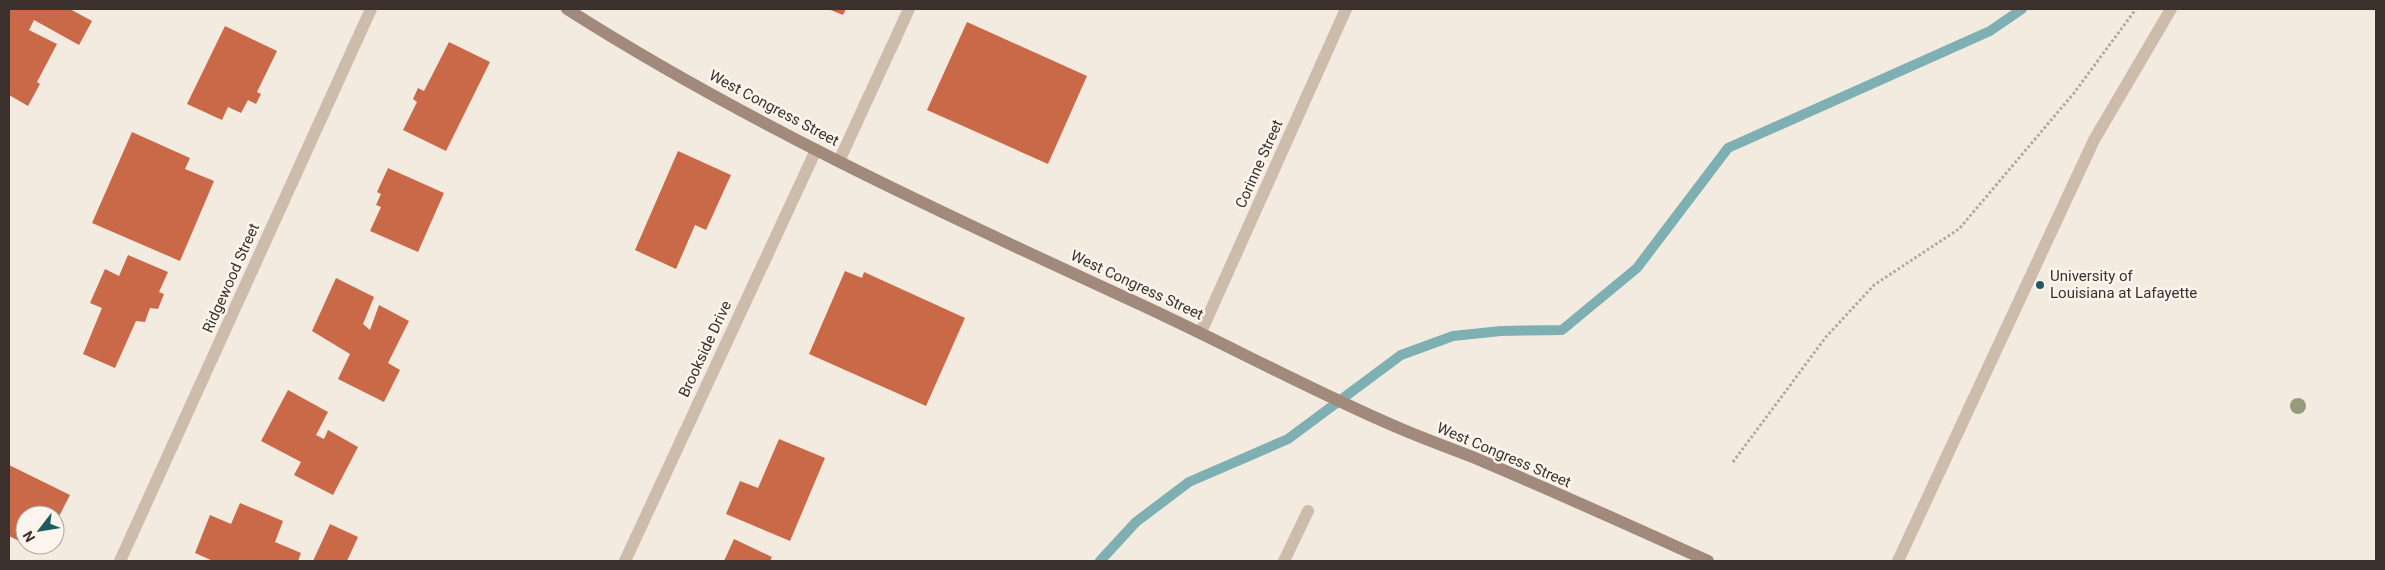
<svg xmlns="http://www.w3.org/2000/svg" width="2385" height="570" font-family="Roboto,sans-serif">
  <style>
    .lines { fill: none; stroke-linecap: round; stroke-linejoin: round }
    .stream { stroke: #7eb0b3; stroke-width: 10 }
    .building { fill: #ca6948 }
    .path { stroke: #b9a595; stroke-width: 3; stroke-dasharray: 2.5 2.5; stroke-linecap: butt }
    .service { stroke: #cdbbab; stroke-width: 12 }
    .minor { stroke: #cdbbab; stroke-width: 12 }
    .secondary { stroke: #a18a7c; stroke-width: 12 }
    .tree { fill: #969b7e }
    .poi-dot { fill: #1e5a5f; stroke: #fbf5ed; stroke-width: 2 }
    .labels { text-anchor: middle; dominant-baseline: central; stroke-width: 5; stroke-linejoin: round; paint-order: stroke }
    .street-label { font-size: 15px; fill: #3b302b; stroke: #fbf5ed }
    .poi-label { font-size: 15px; fill: #3b302b; stroke: #fbf5ed; text-anchor: start }
  </style>
  <rect width="100%" height="100%" fill="#f4ebe0"/>
  <g class="lines">
    <path class="stream" d="M1100,561L1136,522L1189,482L1288,439L1401,355L1453,336L1501,331L1562,330L1637,268L1728,148L1990,31L2022,9"/>
  </g>
  <path class="building" d="M9,9H70L92,21L79,45L34,20L29,30L57,44L37,82L40,84L28,106L9,95Z
    M828,9H846L843,15Z
    M967,22L1087,76L1048,164L927,110Z
    M225,26L277,51L257,92L261,94L256,104L248,100L241,113L228,107L222,120L187,104Z
    M449,42L490,62L446,151L403,130L417,102L413,99L418,88L424,91Z
    M132,132L190,158L185,169L214,181L180,261L92,223Z
    M678,151L731,175L706,230L695,225L676,269L635,250Z
    M388,168L444,193L418,252L370,231L381,207L376,205L381,194L377,192Z
    M128,255L168,272L159,292L164,294L158,309L150,308L145,322L136,321L115,368L83,354L102,308L90,303L105,269L119,276Z
    M845,271L862,278L864,272L965,318L926,406L809,354Z
    M336,278L374,297L363,324L370,330L379,305L409,321L388,363L400,370L384,402L338,379L350,354L312,331Z
    M288,390L328,412L316,435L324,439L328,430L358,447L333,495L294,475L301,462L261,441Z
    M779,439L825,458L790,541L726,514L740,481L758,488Z
    M9,465L70,495L55,524V515H25V544L9,536Z
    M240,503L283,521L275,542L301,553L298,561H213L195,553L210,515L231,524Z
    M330,524L358,537L347,561H313Z
    M734,539L772,557L770,561H724Z
    M27,545H44L41,552Z"/>
  <g class="lines">
    <path class="path" d="M1733,462L1826,337L1874,285L1959,229L2074,93L2136,9"/>
    <path class="service" d="M1898,561L2094,140L2171,9"/>
    <path class="minor" d="M839,161L909,9
      M1201,332L1346,9
      M120,561L371,9
      M625,561L816,150
      M1284,561L1308,511"/>
    <path class="secondary" d="M567,9C743,121 933,209 1122,296C1213,337 1300,385 1392,425C1419,437 1447,447 1475,458C1553,491 1631,526 1708,561"/>
  </g>
  <circle class="tree" cx="2298" cy="406" r="8"/>
  <circle class="poi-dot" cx="2040" cy="285" r="5"/>
  <g class="labels">
    <g class="street-label">
      <text transform="translate(774 108) rotate(28)">West Congress Street</text>
      <text transform="translate(1259 164) rotate(-66)">Corinne Street</text>
      <text transform="translate(231 278) rotate(-66)">Ridgewood Street</text>
      <text transform="translate(1137 285) rotate(25)">West Congress Street</text>
      <text transform="translate(705 349) rotate(-65)">Brookside Drive</text>
      <text transform="translate(1504 455) rotate(23)">West Congress Street</text>
    </g>
    <g class="poi-label">
      <text x="2050" y="276">University of<tspan x="2050" dy="17">Louisiana at Lafayette</tspan></text>
    </g>
  </g>
  <rect width="2385" height="570" fill="none" stroke="#3b302b" stroke-width="20"/>
  <g transform="translate(40 530) rotate(239)"><circle r="24" fill="#fbf5ed" stroke="#aea69f"/>
  <path d="M0-4L9 19L0 12L-9 19Z" fill="#1e5a5f"/>
  <text y="-8" font-size="14" font-weight="bold" text-anchor="middle" fill="#3b302b">N</text>
  </g>
</svg>
